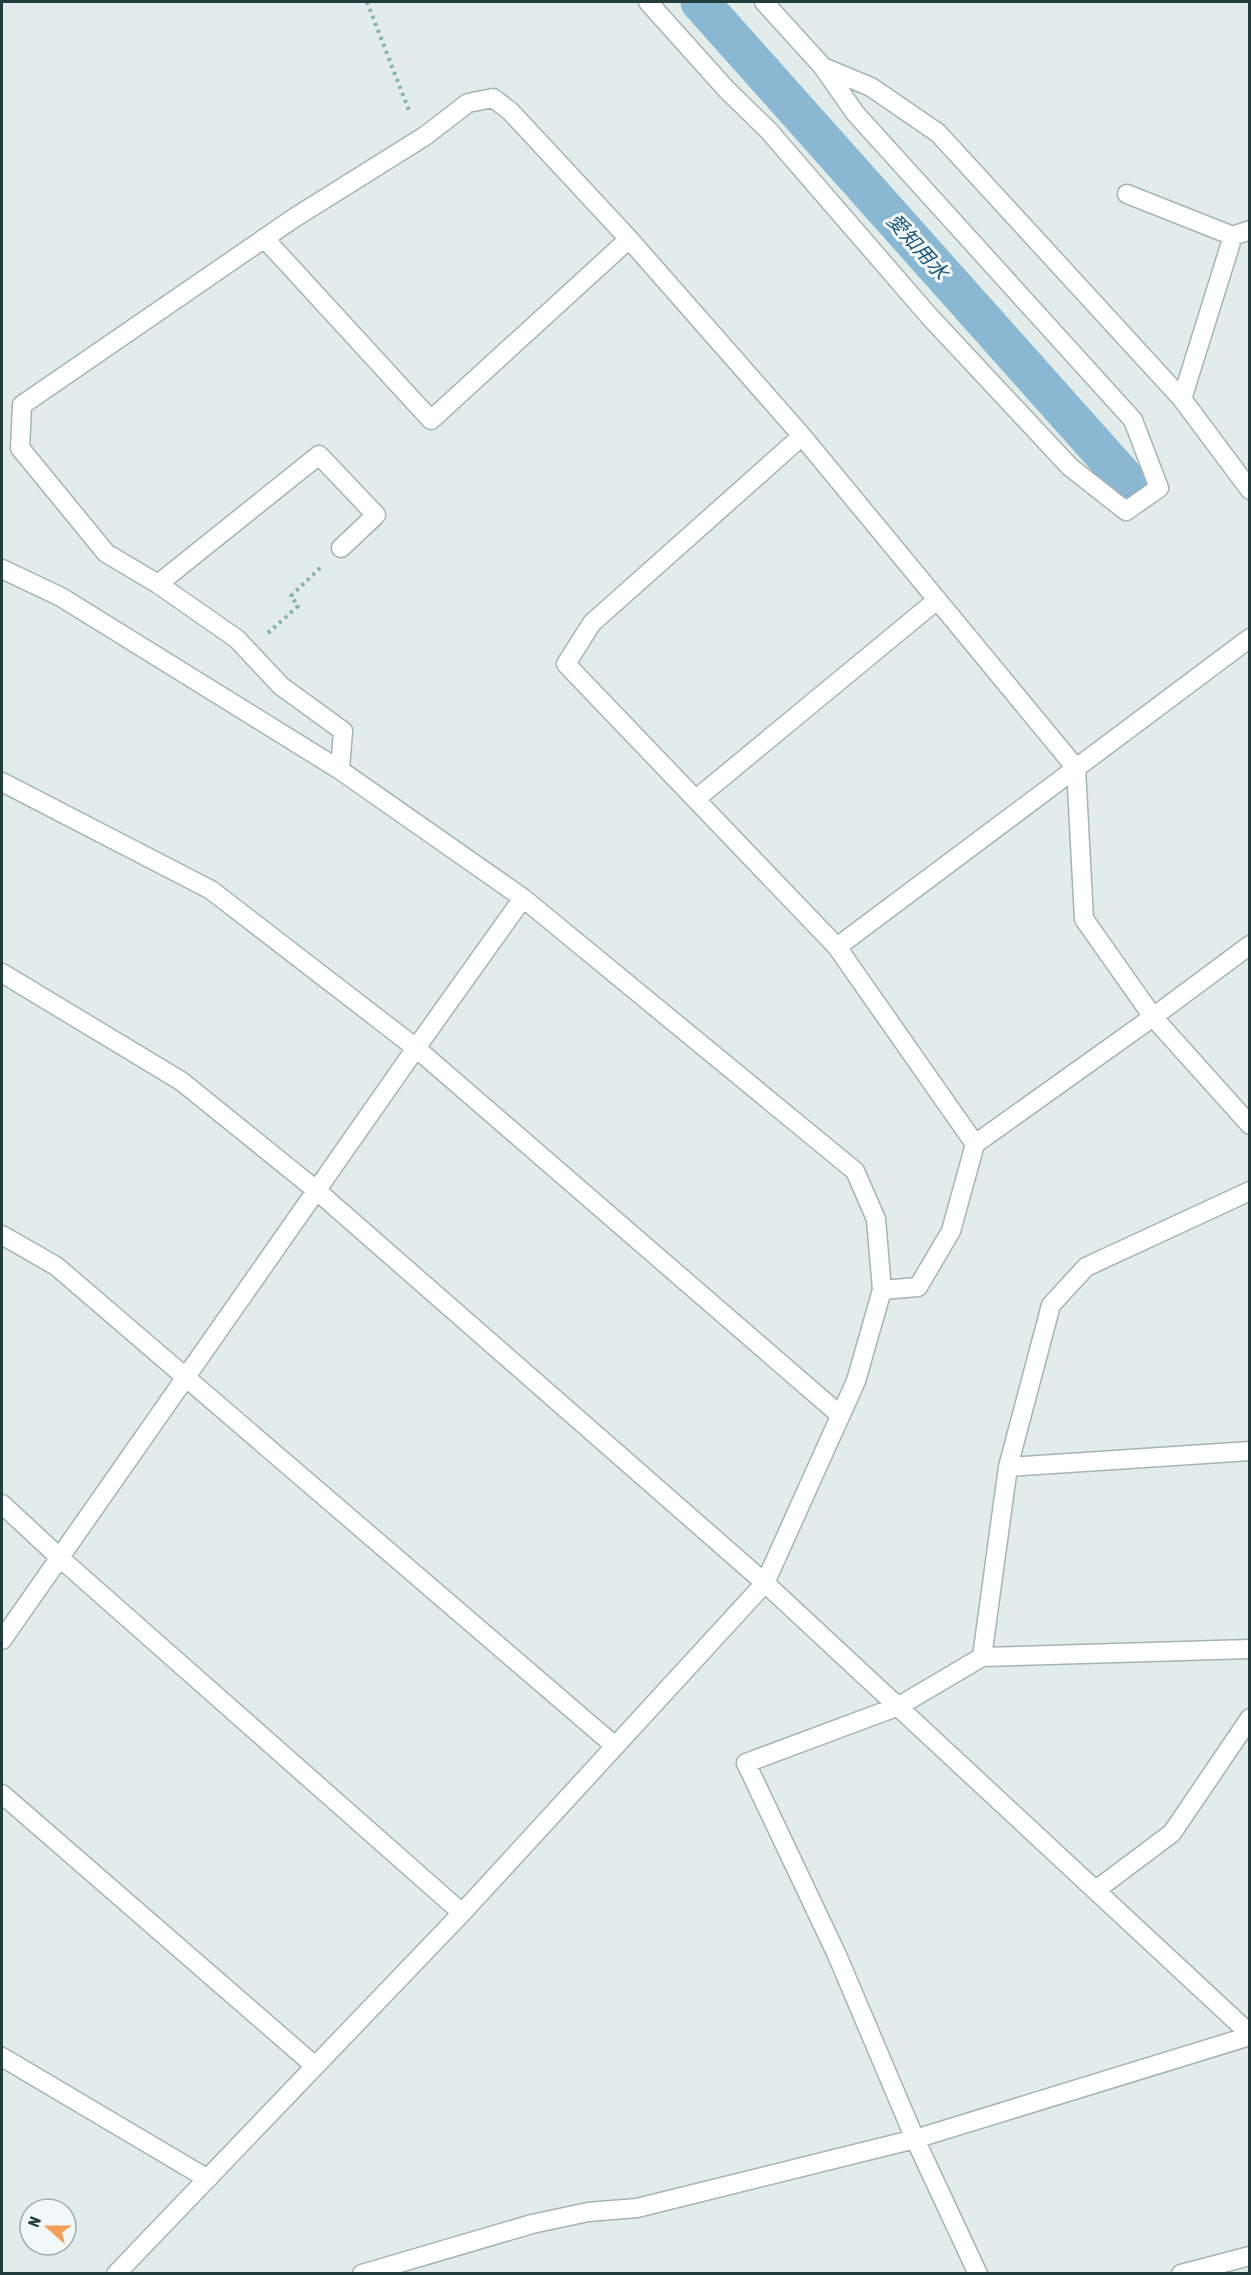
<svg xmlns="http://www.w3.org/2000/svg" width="1251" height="2275" font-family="'Asap Condensed','Noto Sans JP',sans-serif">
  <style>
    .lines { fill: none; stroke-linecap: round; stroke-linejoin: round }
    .canal { stroke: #8ab7d1; stroke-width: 39 }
    .minor-casing { stroke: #a5b4b2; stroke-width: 21 }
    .path { stroke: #82b0ab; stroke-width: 4; stroke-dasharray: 3 4.5; stroke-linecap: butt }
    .minor { stroke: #fff; stroke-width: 18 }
    .labels { text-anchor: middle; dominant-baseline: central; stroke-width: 6; stroke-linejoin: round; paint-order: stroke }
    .water-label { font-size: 20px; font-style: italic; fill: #1c5679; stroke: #f2f8f7 }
  </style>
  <rect width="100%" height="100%" fill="#e2ecea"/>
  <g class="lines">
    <path class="canal" d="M700,2L1136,491"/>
    <defs>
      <path id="minor" d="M648,2L727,90L769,131L929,316L1070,467L1126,511L1159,488L1133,420L855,113L823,67
        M764,2L823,67L871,87L938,133L1182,399L1250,490
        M1127,194L1233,236L1250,230
        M265,239L431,420L629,239
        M1182,399L1233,236
        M802,436L592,623L566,664L837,947
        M2,569L61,597L340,770L523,898L855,1171L876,1219L882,1290L856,1381L765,1583L462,1913L116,2274
        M158,584L319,455L376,515L341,548
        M340,770L343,731L281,686L237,639L158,584L106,553L20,448L22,405L294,218L425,136L468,103L493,98L510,111L629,239L802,436L1076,768L1084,919L1153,1017L1250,1125
        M2,782L211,890L416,1048L840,1415
        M696,799L937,600
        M2,973L181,1081L316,1190L765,1583L1250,2034
        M975,1144L837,947L1250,638
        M2,1235L56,1266L615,1746
        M882,1290L918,1287L951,1231L975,1144L1153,1017L1250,945
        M1008,1467L1250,1451
        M2,1504L60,1558L462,1913
        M2,1640L416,1048L523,898
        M982,1657L1008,1467L1051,1305L1086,1267L1250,1191
        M2,1794L315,2066
        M1096,1890L1172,1833L1250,1718
        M2,2057L208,2179
        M362,2274L532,2224L588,2212L637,2208L915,2139L1250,2036
        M978,2274L915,2139L837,1955L746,1763L899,1706L982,1657L1250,1649
        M1181,2274L1250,2256"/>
    </defs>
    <use href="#minor" class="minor-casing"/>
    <path class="path" d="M367,2L410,113
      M268,633L298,606L291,596L321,567"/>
    <use href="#minor" class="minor"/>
  </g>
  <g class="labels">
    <g class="water-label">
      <text transform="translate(918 246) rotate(48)">愛知用水</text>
    </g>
  </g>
  <rect width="1251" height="2275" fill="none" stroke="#223d3b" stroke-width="6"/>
  <g transform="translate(48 2227) rotate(291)"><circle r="28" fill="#f2f8f7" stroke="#9fadac" stroke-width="1.5"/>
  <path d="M0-4.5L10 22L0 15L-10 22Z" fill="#f29f5a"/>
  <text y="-9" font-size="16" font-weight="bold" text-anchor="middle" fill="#223d3b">N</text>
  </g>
</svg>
